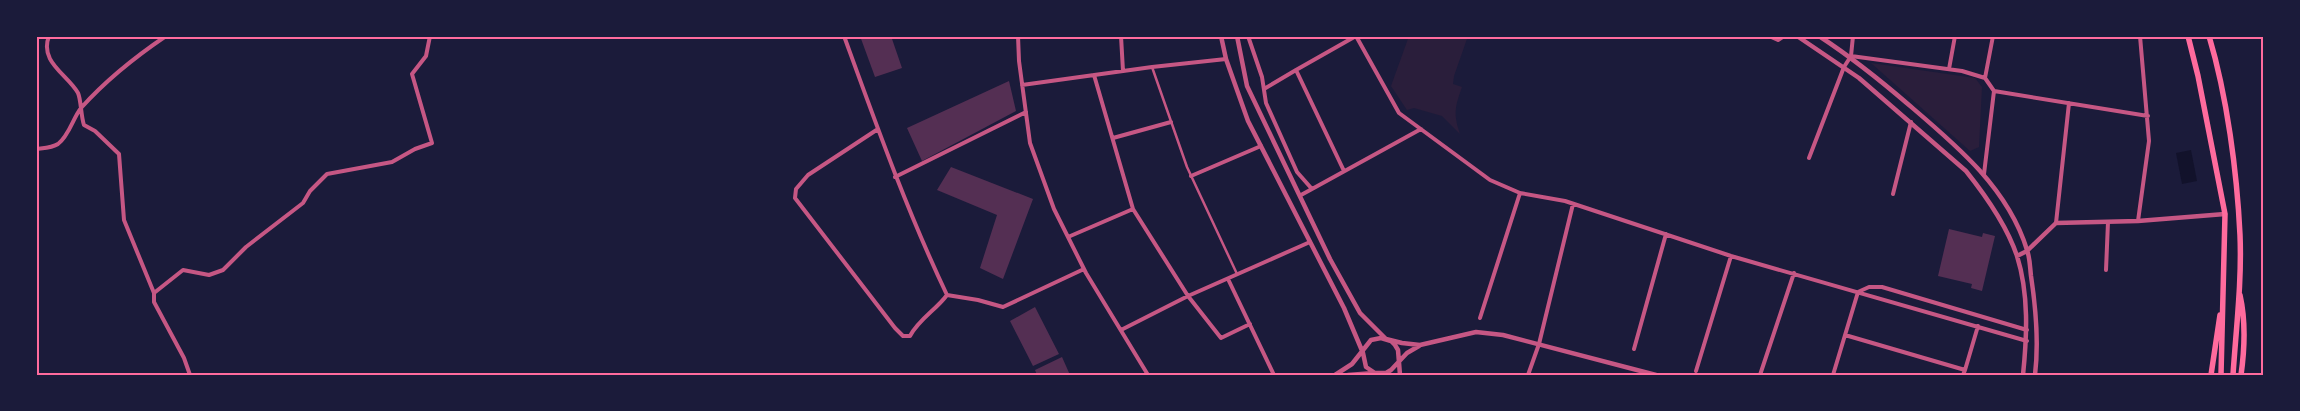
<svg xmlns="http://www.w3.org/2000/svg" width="2300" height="411" font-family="'Sofia Sans Condensed',sans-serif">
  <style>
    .green { fill: #2a1e3b }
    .water { fill: #12122b }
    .building { fill: #542f53 }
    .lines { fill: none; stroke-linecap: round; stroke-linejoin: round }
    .pedestrian { stroke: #c65784; stroke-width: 2.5 }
    .minor { stroke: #c65784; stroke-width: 4 }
    .tertiary { stroke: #c65784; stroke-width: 4.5 }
    .trunk { stroke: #ff6b9d; stroke-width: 5.5 }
    .neatline { fill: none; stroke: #ff6b9d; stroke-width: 2 }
  </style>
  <rect width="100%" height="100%" fill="#1b1b3a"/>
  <path class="green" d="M1409,36H1468L1454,76L1453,84L1462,87C1455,107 1453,114 1460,134L1442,116L1414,108L1407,110L1391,86Z
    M1871,63L1975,78L1982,87L1979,147L1970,151Z"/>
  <path class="water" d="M2191,150L2197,181L2182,184L2176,153Z"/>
  <path class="building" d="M860,36H891L902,68L875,77Z
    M1009,81L1016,111L922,161L907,128Z
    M951,167L1033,199L1003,279L980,268L997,215L937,190Z
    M1949,229L1982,237L1983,233L1995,236L1982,291L1971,288L1972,284L1938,276Z
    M1035,307L1059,354L1033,366L1010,321Z
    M1062,357L1070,375H1037L1035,370Z"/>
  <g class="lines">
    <path class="pedestrian" d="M1152,67L1187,167L1237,274"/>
    <path class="minor" d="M49,36C39,62 67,74 78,93C81,99 81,117 84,125L95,131L119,154L124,220L154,293
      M844,36C876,124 907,211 947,295L978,300L1003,307L1084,269
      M1018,36L1019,61L1030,143L1054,209L1086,273L1148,375
      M1121,36L1123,71
      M1248,36L1262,77L1266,103L1297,172L1312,189L1421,129
      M1356,36L1399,113L1490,180L1520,193L1565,201L1731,256L2027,341
      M1769,36L1778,40L1784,36
      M2132,36L2140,37
      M1851,56L1962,71L1985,78L1994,91L1984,174
      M1949,69L1955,36
      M1296,70L1356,36
      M1985,78L1993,36
      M1022,85L1152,67L1226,59
      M1264,89L1296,70L1344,171
      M1994,91L2148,116
      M878,129L808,175L796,189L795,198L895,328L903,336H910C919,319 936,310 947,295
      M1113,138L1171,122
      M36,149C44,148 52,148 58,144C69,136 73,118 81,108C106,80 135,57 166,36
      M1809,158L1844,67L1851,56L1853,36
      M1191,176L1261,146
      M895,177L1026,112
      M1893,194L1911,122
      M1301,195L1312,189
      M1133,209L1188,296L1221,338L1250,324
      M2138,221L2149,141L2140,36
      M2056,223L2069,103
      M1068,237L1133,209L1094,75
      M2106,270L2108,222
      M1228,279L1274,375
      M1480,318L1520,193
      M1121,330L1188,296L1310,242
      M1845,335L1965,370L1963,375
      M1634,349L1666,234
      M1965,370L1978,326
      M1696,371L1731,256
      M190,375L184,358L154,302V293L183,270L209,275L223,270L246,247L303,203L310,191L327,174L392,162L415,149L432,143L412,74L426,56L430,36
      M1528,375L1539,344L1573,204
      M1760,375L1794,273
      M1833,375L1858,292L1869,287H1882L2027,330"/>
    <path class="tertiary" d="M1221,36L1226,59L1248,121L1344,308L1363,353L1366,367L1375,373H1386L1391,370L1407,353L1419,346
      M1237,36L1247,86L1330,259L1360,313L1386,339L1402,343L1420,345L1476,332L1503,335L1656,375
      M1797,36L1859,78L1966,171C1986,196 2007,226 2017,256C2029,294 2027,336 2023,375
      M1819,36C1851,57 1880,80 1909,105C1956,145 2008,188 2027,250C2030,258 2030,268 2031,276C2036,309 2039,342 2035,375
      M2017,256L2027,251L2056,223L2138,221L2225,214
      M1335,375L1352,364L1371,340L1381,338L1391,341L1395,345L1398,350L1400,375
      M1348,375L1374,373"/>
    <path class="trunk" d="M2188,36L2198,76L2225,214L2221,375
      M2209,36C2227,96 2237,172 2240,235C2242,281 2236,329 2233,375
      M2240,295C2246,322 2245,347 2241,375
      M2211,375L2220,315"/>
  </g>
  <rect width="2300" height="411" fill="none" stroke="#1b1b3a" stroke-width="75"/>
  <rect x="38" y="38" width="2224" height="336" class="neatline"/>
</svg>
